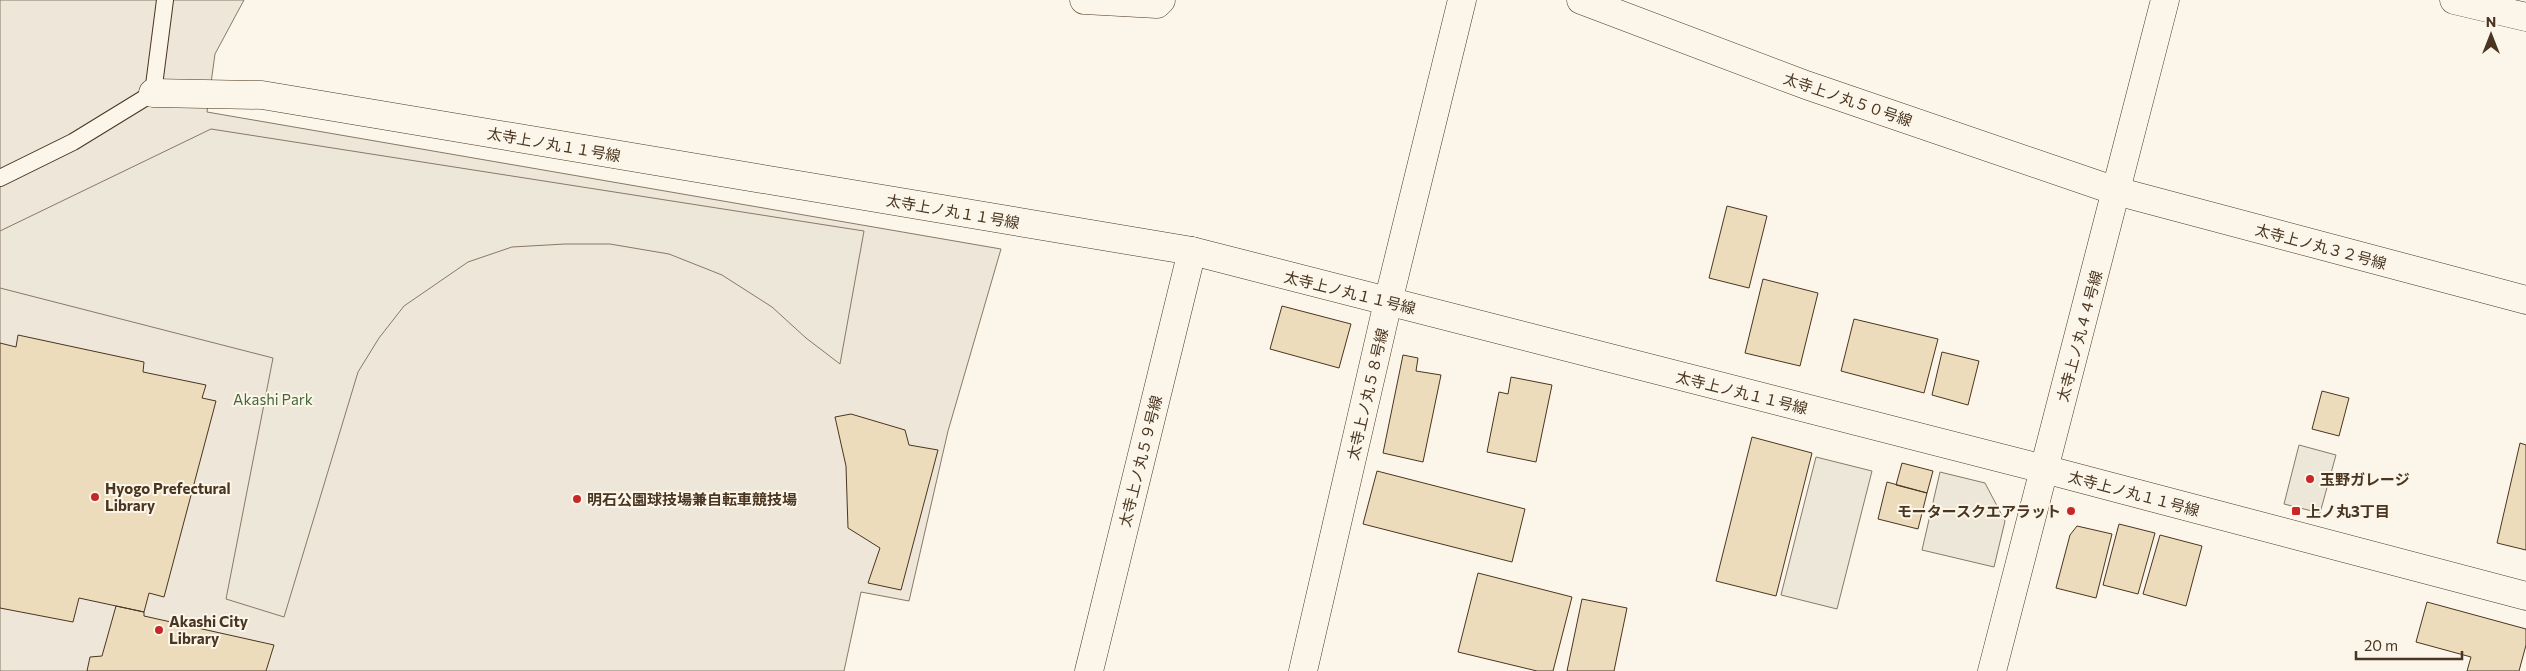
<svg xmlns="http://www.w3.org/2000/svg" width="2526" height="671" font-family="Commissioner,'Noto Sans JP',sans-serif">
  <style>
    .green { fill: #ede6d9; stroke: #887966 }
    .parking { fill: #ede7d9; stroke: #887966 }
    .building { fill: #ecdcbc; stroke: #4a3520 }
    .lines { fill: none; stroke-linecap: round; stroke-linejoin: round }
    .service-casing { stroke: #4a3520; stroke-width: 18 }
    .minor-casing { stroke: #4a3520; stroke-width: 29 }
    .tertiary-casing { stroke: #4a3520; stroke-width: 29 }
    .service { stroke: #fbf6e9; stroke-width: 16 }
    .minor { stroke: #fbf6e9; stroke-width: 28 }
    .tertiary { stroke: #fbf6e9; stroke-width: 28 }
    .poi-dot { fill: #c62828; stroke: #fbf6e9; stroke-width: 2 }
    .labels { text-anchor: middle; dominant-baseline: central; stroke-width: 4; stroke-linejoin: round; paint-order: stroke }
    .street-label { font-size: 15px; fill: #4a3520; stroke: #fbf6e9 }
    .park-label { font-size: 15px; fill: #436837; stroke: #fbf6e9 }
    .poi-label { font-size: 15px; font-weight: bold; fill: #4a3520; stroke: #fbf6e9; text-anchor: start }
  </style>
  <rect width="100%" height="100%" fill="#fbf6e9"/>
  <path class="green" d="M0,0H244L215,54L207,112L1001,249L948,431L909,601L861,592L844,671H0Z"/>
  <path class="parking" d="M211,129L864,231L840,364L806,338L772,307L722,275L669,254L610,244H565L512,247L468,262L404,306L379,338L358,372L284,617L226,599L273,358L0,288V231Z
    M2299,445L2336,455L2320,513L2284,504Z
    M1816,457L1872,471L1837,609L1781,595Z
    M1940,472L1985,483L2005,521L1994,567L1922,550Z"/>
  <path class="building" d="M1727,206L1767,216L1749,288L1709,278Z
    M1763,279L1818,293L1800,366L1745,353Z
    M1282,306L1351,324L1339,368L1270,349Z
    M1854,319L1938,339L1924,393L1841,371Z
    M18,335L144,362L143,372L206,385L202,398L216,401L164,597L149,593L144,612L79,598L73,622L0,608V343L16,347Z
    M1942,352L1979,361L1968,405L1932,395Z
    M1403,355L1418,358L1416,371L1441,375L1423,462L1383,453Z
    M1511,377L1552,385L1536,462L1487,452L1499,392L1508,394Z
    M2322,391L2349,398L2339,436L2312,429Z
    M851,414L905,430L909,445L938,450L901,590L868,583L880,548L848,528L846,466L835,417Z
    M1752,437L1812,453L1776,596L1716,581Z
    M2520,443L2526,445V550L2497,543Z
    M1902,463L1933,471L1927,493L1896,485Z
    M1377,471L1525,509L1512,562L1363,524Z
    M1887,482L1927,493L1918,529L1878,519Z
    M2119,524L2155,533L2138,594L2103,585Z
    M2077,526L2112,534L2096,598L2056,588L2070,535Z
    M2160,535L2202,546L2186,606L2143,594Z
    M1478,573L1572,597L1553,671H1537L1458,652Z
    M1582,599L1627,608L1614,671H1567Z
    M2427,602L2526,629V645L2519,671H2467L2471,657L2416,642Z
    M116,606L144,612V616L274,645L266,671H87L90,657L102,656Z"/>
  <g class="lines">
    <defs>
      <path id="service" d="M0,178L73,142L153,93L165,0"/>
      <path id="minor" d="M1084,0L1157,4L1161,0
        M1581,0L1806,85L2116,191L2526,300
        M2454,0L2526,17
        M1089,671L1192,251
        M1303,671L1388,302L1462,0"/>
      <path id="tertiary" d="M153,93L262,95L1192,251L2044,469L2526,596
        M1992,671L2165,0"/>
    </defs>
    <use href="#service" class="service-casing"/>
    <use href="#minor" class="minor-casing"/>
    <use href="#tertiary" class="tertiary-casing"/>
    <use href="#service" class="service"/>
    <use href="#minor" class="minor"/>
    <use href="#tertiary" class="tertiary"/>
  </g>
  <g class="poi-dot">
    <circle cx="2310" cy="479" r="5"/>
    <circle cx="95" cy="497" r="5"/>
    <circle cx="577" cy="499" r="5"/>
    <circle cx="2071" cy="511" r="5"/>
    <rect x="2291" y="506" width="10" height="10" rx="2.5"/>
    <circle cx="159" cy="630" r="5"/>
  </g>
  <g class="labels">
    <g class="street-label">
      <text transform="translate(1848 99) rotate(19)">太寺上ノ丸５０号線</text>
      <text transform="translate(554 144) rotate(10)">太寺上ノ丸１１号線</text>
      <text transform="translate(953 211) rotate(10)">太寺上ノ丸１１号線</text>
      <text transform="translate(2321 246) rotate(15)">太寺上ノ丸３２号線</text>
      <text transform="translate(1350 292) rotate(14)">太寺上ノ丸１１号線</text>
      <text transform="translate(2079 336) rotate(-75)">太寺上ノ丸４４号線</text>
      <text transform="translate(1742 392) rotate(14)">太寺上ノ丸１１号線</text>
      <text transform="translate(1367 394) rotate(-77)">太寺上ノ丸５８号線</text>
      <text transform="translate(1140 461) rotate(-76)">太寺上ノ丸５９号線</text>
      <text transform="translate(2134 493) rotate(15)">太寺上ノ丸１１号線</text>
    </g>
    <g class="park-label">
      <text x="273" y="399">Akashi Park</text>
    </g>
    <g class="poi-label">
      <text x="2320" y="479">玉野ガレージ</text>
      <text x="105" y="488">Hyogo Prefectural<tspan x="105" dy="17">Library</tspan></text>
      <text x="587" y="499">明石公園球技場兼自転車競技場</text>
      <text x="2061" y="511" text-anchor="end">モータースクエアラット</text>
      <text x="2306" y="511">上ノ丸3丁目</text>
      <text x="169" y="621">Akashi City<tspan x="169" dy="17">Library</tspan></text>
    </g>
  </g>
  <g transform="translate(2491 35)" stroke="#fbf6e9" stroke-width="4" paint-order="stroke">
  <path d="M0-4L9 19L0 12L-9 19Z" fill="#4a3520"/>
  <text y="-8" font-size="14" font-weight="bold" text-anchor="middle" fill="#4a3520">N</text>
  </g>
  <path d="M2356 651v8h106v-8" fill="none" stroke="#4a3520" stroke-width="2.5"/>
  <text x="2364" y="651" font-size="15" fill="#4a3520" stroke="#fbf6e9" stroke-width="4" paint-order="stroke">20 m</text>
</svg>
